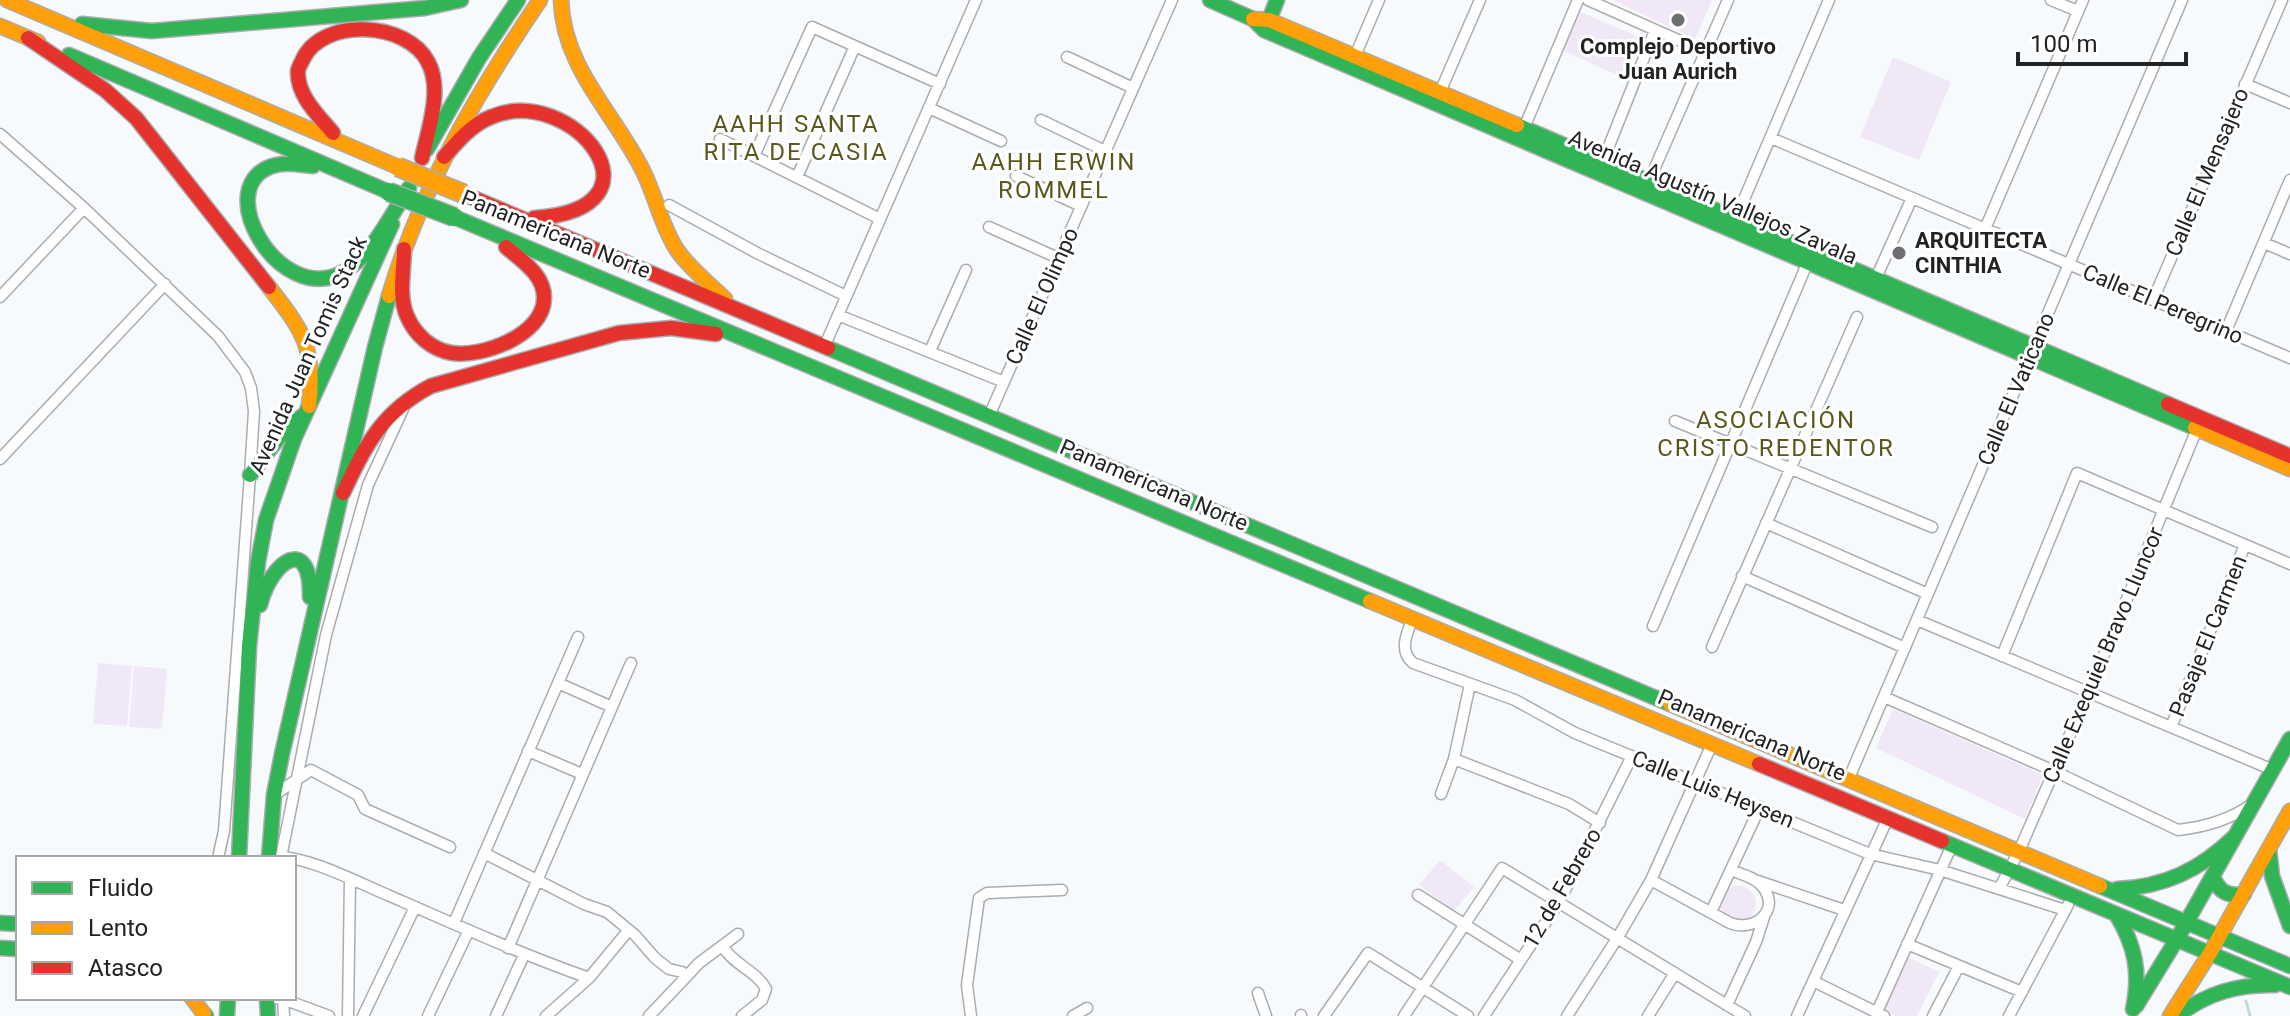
<svg xmlns="http://www.w3.org/2000/svg" width="2290" height="1016" font-family="Roboto,sans-serif">
  <style>
    .green { fill: #f1e8f7 }
    .lines { fill: none; stroke-linecap: round; stroke-linejoin: round }
    .stream { stroke: #badee0; stroke-width: 3 }
    .street-casing { stroke: #abacaf; stroke-width: 13 }
    .fast-casing { stroke: #abacaf; stroke-width: 17 }
    .slow-casing { stroke: #abacaf; stroke-width: 17 }
    .jam-casing { stroke: #abacaf; stroke-width: 17 }
    .street { stroke: #fefeff; stroke-width: 10 }
    .fast { stroke: #30b455; stroke-width: 14 }
    .slow { stroke: #ff9f0a; stroke-width: 14 }
    .jam { stroke: #e5322d; stroke-width: 14 }
    .fast-bridge-casing { stroke: #abacaf; stroke-width: 21; stroke-linecap: butt }
    .slow-bridge-casing { stroke: #abacaf; stroke-width: 21; stroke-linecap: butt }
    .fast-bridge { stroke: #30b455; stroke-width: 18 }
    .slow-bridge { stroke: #ff9f0a; stroke-width: 18 }
    .poi-dot { fill: #6c6e71; stroke: #fff; stroke-width: 3 }
    .labels { text-anchor: middle; dominant-baseline: central; stroke-width: 6; stroke-linejoin: round; paint-order: stroke }
    .poi-label { font-size: 22px; font-weight: bold; fill: #212325; stroke: #fff }
    .street-label { font-size: 22px; fill: #212325; stroke: #fff }
    .neighbourhood-label { font-size: 24px; letter-spacing: 2px; fill: #59591e; stroke: #fff }
  </style>
  <rect width="100%" height="100%" fill="#f7fafd"/>
  <path class="green" d="M1613,0H1712L1695,39Z
    M1578,11L1639,37L1621,77L1562,50Z
    M1893,57L1951,82L1919,160L1860,137Z
    M98,663L132,666L127,726L93,724Z
    M134,666L167,669L162,729L129,727Z
    M1893,709L2043,775L2025,819L1876,748Z
    M1440,860L1474,887L1454,911L1419,885Z
    M1720 904a18 18 0 1 1 36 0a18 18 0 1 1-36 0Z
    M1908,957L1939,972L1917,1016H1896L1884,1011Z"/>
  <g class="lines">
    <path class="stream" d="M2246,1001L2250,1016"/>
    <defs>
      <path id="street" d="M1588,0L1705,52
        M2051,0L2078,11
        M1355,56L1379,0
        M1067,57L1133,88
        M2245,84L2290,103
        M1437,99L1480,0
        M929,108L1001,141
        M1041,120L1105,151
        M1524,128L1578,0
        M0,134L84,208L218,336L245,372L251,388L254,411L250,475L224,831L218,858
        M1771,138L2290,358
        M720,139L880,219
        M754,156L812,27L940,84
        M1603,161L1655,30
        M1016,176L1081,206
        M797,177L855,46
        M1646,188L1728,0
        M669,205L757,253L846,296
        M1736,218L1829,0
        M989,227L1058,258
        M1985,229L2083,0
        M2264,243L2290,254
        M1876,278L1912,198
        M0,297L84,208
        M2153,300L2282,0
        M838,315L1004,382
        M2226,331L2290,180
        M825,345L976,0
        M930,351L966,270
        M989,416L1172,0
        M1675,421L1932,527
        M0,459L165,284
        M1766,523L1928,594
        M1742,576L1905,648
        M1412,620C1406,635 1399,651 1413,663L1515,700L1575,733L1870,854L1940,870L2065,910
        M1917,620L2273,770
        M1653,626L1807,264
        M1712,647L1857,317
        M2002,656L2077,473L2290,564
        M558,683L612,707
        M1884,697L2054,771L2178,830C2205,827 2230,820 2252,804
        M2171,727L2245,545
        M528,751L582,774
        M1454,759L1569,804L1600,823
        M1849,778L2182,0
        M1441,794L1454,759L1470,684
        M274,795L311,770L358,795L365,809L450,847
        M484,853L584,904L607,912L635,935L655,958L669,969L682,972L686,977L699,963L738,934
        M276,857C306,855 361,884 390,896C456,925 521,954 589,978
        M281,857L326,635L368,485L404,407
        M1651,880L1730,923C1752,932 1779,913 1765,890C1758,878 1743,875 1731,870
        M1758,881L1844,910
        M1999,889L2019,851L2089,691L2199,424
        M1418,895L1521,960
        M1711,912L1760,807
        M454,923L578,637
        M1907,944L2022,992
        M723,947C735,966 757,971 766,989L762,1000L742,1016
        M508,948L631,663
        M1813,981L1884,1016
        M1258,993L1266,1016
        M274,998L283,999L329,1016
        M283,999L284,1016
        M1727,1005L1756,942L1764,917
        M1877,1012L1952,845
        M1301,1015V1016
        M348,1016L350,879
        M363,1016L415,907
        M428,1016L469,930
        M496,1016L524,955
        M546,1016L589,978L628,931
        M649,1016L686,977
        M971,1016L967,985L979,898L987,893L1062,890
        M1073,1016L1087,1008
        M1324,1016L1368,953L1468,1016
        M1404,1016L1502,868L1745,1016
        M1484,1016L1559,902L1632,756
        M1567,1016L1618,937L1651,880L1712,744
        M1648,1016L1675,973
        M1797,1016L1888,818
        M1933,1016L1959,966
        M2009,1016L2068,905"/>
      <path id="fast" d="M1210,0L1253,19L1264,30L2195,428
        M82,24L152,31L425,8L461,0
        M1267,25L1277,0
        M69,55L389,192
        M1517,125L2168,404
        M427,149L479,58L518,0
        M313,166C301,165 288,162 276,165C206,182 280,311 345,271C374,252 390,216 409,188
        M454,217L1370,601
        M828,348L1670,704
        M250,475L287,427L304,415
        M260,605C271,561 311,533 310,597
        M1942,841L2290,987
        M2269,849L2272,876L2290,926
        M239,858L249,646L258,562L266,520L294,439L392,224
        M269,858L274,795L282,754L375,347L389,296
        M2213,876C2218,891 2228,897 2244,894
        M2100,886L2290,966
        M2117,889C2164,887 2200,870 2234,837
        M2116,914C2135,945 2141,973 2133,1009
        M0,923L18,924
        M0,948L18,949
        M267,998L268,1016
        M2136,1006L2177,939L2290,739
        M204,1014L206,1016
        M227,1016L228,998
        M2177,1016C2207,993 2238,984 2275,985"/>
      <path id="slow" d="M7,0L398,167
        M561,0C563,66 611,110 640,165C655,192 660,224 677,250C690,269 709,283 725,299
        M1253,19L1269,20L1517,125
        M0,26L38,42
        M269,287C303,331 316,348 309,406
        M389,296C421,188 477,93 540,0
        M2195,428L2290,469
        M1370,601L1759,764
        M1670,704L2100,886
        M192,998L204,1014
        M2170,1016L2210,953L2290,811"/>
      <path id="jam" d="M28,38L105,90L136,118L269,287
        M333,133C319,116 296,95 298,70C298,69 302,61 303,59C323,17 407,21 428,62C443,89 428,130 422,158
        M444,157C458,141 471,125 491,117C572,82 674,209 534,218
        M464,194L828,348
        M404,249C404,270 398,296 407,316C415,335 432,350 452,353C482,358 543,335 544,299C545,275 522,261 506,247
        M2168,404L2290,456
        M343,493C366,444 382,412 431,386L619,333L671,328L716,334
        M1759,764L1942,841"/>
    </defs>
    <use href="#street" class="street-casing"/>
    <use href="#fast" class="fast-casing"/>
    <use href="#slow" class="slow-casing"/>
    <use href="#jam" class="jam-casing"/>
    <use href="#street" class="street"/>
    <use href="#fast" class="fast"/>
    <use href="#slow" class="slow"/>
    <use href="#jam" class="jam"/>
    <defs>
      <path id="fast-bridge" d="M389,192L454,217"/>
      <path id="slow-bridge" d="M398,167L464,194"/>
    </defs>
    <use href="#fast-bridge" class="fast-bridge-casing"/>
    <use href="#slow-bridge" class="slow-bridge-casing"/>
    <use href="#fast-bridge" class="fast-bridge"/>
    <use href="#slow-bridge" class="slow-bridge"/>
  </g>
  <g class="poi-dot">
    <circle cx="1678" cy="20" r="8"/>
    <circle cx="1899" cy="253" r="8"/>
  </g>
  <g class="labels">
    <g class="poi-label">
      <text x="1678" y="46">Complejo Deportivo<tspan x="1678" dy="25">Juan Aurich</tspan></text>
      <text x="1915" y="240" text-anchor="start">ARQUITECTA<tspan x="1915" dy="25">CINTHIA</tspan></text>
    </g>
    <g class="street-label">
      <text transform="translate(2207 172) rotate(-67)">Calle El Mensajero</text>
      <text transform="translate(1713 197) rotate(23)">Avenida Agustín Vallejos Zavala</text>
      <text transform="translate(556 234) rotate(22)">Panamericana Norte</text>
      <text transform="translate(1042 296) rotate(-66)">Calle El Olimpo</text>
      <text transform="translate(2163 304) rotate(23)">Calle El Peregrino</text>
      <text transform="translate(308 355) rotate(-66)">Avenida Juan Tomis Stack</text>
      <text transform="translate(2016 389) rotate(-67)">Calle El Vaticano</text>
      <text transform="translate(1154 485) rotate(23)">Panamericana Norte</text>
      <text transform="translate(2208 636) rotate(-68)">Pasaje El Carmen</text>
      <text transform="translate(2103 655) rotate(-67)">Calle Exequiel Bravo Lluncor</text>
      <text transform="translate(1752 735) rotate(23)">Panamericana Norte</text>
      <text transform="translate(1713 789) rotate(22)">Calle Luis Heysen</text>
      <text transform="translate(1562 888) rotate(-60)">12 de Febrero</text>
    </g>
    <g class="neighbourhood-label">
      <text x="796" y="124">AAHH SANTA<tspan x="796" dy="28">RITA DE CASIA</tspan></text>
      <text x="1054" y="162">AAHH ERWIN<tspan x="1054" dy="28">ROMMEL</tspan></text>
      <text x="1776" y="420">ASOCIACIÓN<tspan x="1776" dy="28">CRISTO REDENTOR</tspan></text>
    </g>
  </g>
  <rect x="16" y="856" width="280" height="144" fill="#ffffff" stroke="#a6a7a8" stroke-width="2"/>
  <rect x="32" y="882" width="40" height="12" fill="#30b455" stroke="#a6a7a8" stroke-width="2"/>
  <text x="88" y="896" font-size="24" fill="#212325">Fluido</text>
  <rect x="32" y="922" width="40" height="12" fill="#ff9f0a" stroke="#a6a7a8" stroke-width="2"/>
  <text x="88" y="936" font-size="24" fill="#212325">Lento</text>
  <rect x="32" y="962" width="40" height="12" fill="#e5322d" stroke="#a6a7a8" stroke-width="2"/>
  <text x="88" y="976" font-size="24" fill="#212325">Atasco</text>
  <path d="M2018 52v12h168v-12" fill="none" stroke="#212325" stroke-width="4"/>
  <text x="2030" y="52" font-size="24" fill="#212325" stroke="#ffffff" stroke-width="6" paint-order="stroke">100 m</text>
</svg>
